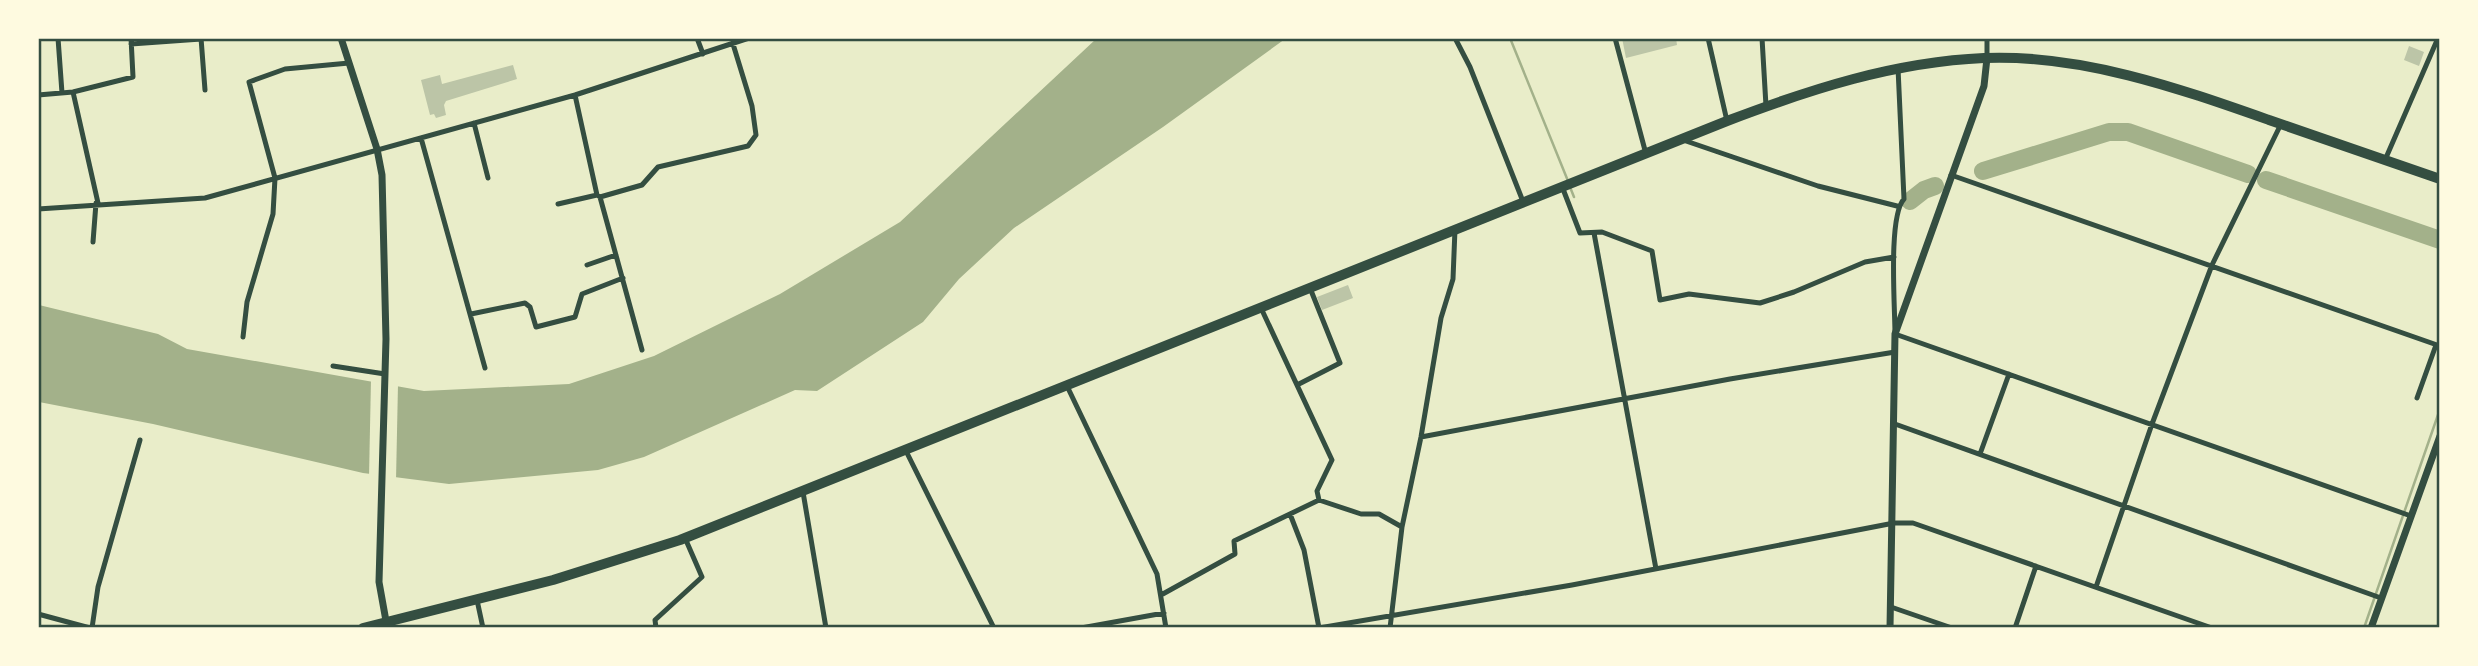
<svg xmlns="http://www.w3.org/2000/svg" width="2478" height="666" font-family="'IBM Plex Sans',sans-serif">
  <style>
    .water { fill: #a3b18a }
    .pier { fill: #e9edc9 }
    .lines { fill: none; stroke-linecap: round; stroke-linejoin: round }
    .stream { stroke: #a3b18a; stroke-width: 2.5 }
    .river { stroke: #a3b18a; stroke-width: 18 }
    .building { fill: #bcc5a7 }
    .minor { stroke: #344e41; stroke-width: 5 }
    .tertiary { stroke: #344e41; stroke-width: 7 }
    .trunk { stroke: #344e41; stroke-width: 10 }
    .neatline { fill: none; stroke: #344e41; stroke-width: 2.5 }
  </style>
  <rect width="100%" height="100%" fill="#e9edc9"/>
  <path class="water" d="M1096,39H1285L1163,127L1014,228L959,279L923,322L817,391L795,390L644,457L598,470L449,484L363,473L153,424L39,402V305L158,334L187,349L424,391L569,384L654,356L780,294L900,222Z"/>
  <path class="pier" d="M371,379L398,384L396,480L369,477Z"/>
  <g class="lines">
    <path class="stream" d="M1510,38L1568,181
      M1570,187L1574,197
      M2364,628L2440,409"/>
    <path class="river" d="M1983,171L2109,132H2128L2248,174
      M2266,180L2440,240
      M1910,201L1924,190L1935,186"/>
  </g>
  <path class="building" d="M1622,38H1676L1677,45L1626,58Z
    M2409,46L2424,52L2419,66L2404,60Z
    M513,65L517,79L446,101L444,105L446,115L436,118L434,114L430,115L421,80L440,75L442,84Z
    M1348,285L1353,298L1322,310L1317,297Z"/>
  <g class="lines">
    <path class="minor" d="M58,38L62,93
      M201,38L205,90
      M697,38L703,54
      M1455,38L1470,67L1524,204
      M1615,38L1646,154
      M1708,38L1727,121
      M1762,38L1766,106
      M1987,38V58
      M131,44L201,39
      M1898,68L1904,199C1888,216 1895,307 1895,334L2411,516
      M73,92L98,203
      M38,95L73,92L133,77L131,38
      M575,95L597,195L600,197L642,350
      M474,123L488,178
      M421,138L485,368
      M1683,140L1818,186L1897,206
      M2385,160L2438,38
      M1951,175L2440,346
      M1563,189L1580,233L1602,232L1652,251L1660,300L1689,294L1760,303L1794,292L1865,262L1894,257
      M600,197L642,185L658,167L748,146L756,135L752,106L733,44
      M558,204L597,195
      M38,209L205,198L575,95L749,38
      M1594,233L1656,569
      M93,242L96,203
      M587,265L616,255
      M1261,308L1332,460L1317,491L1319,500
      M471,314L525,303L530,307L536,327L575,317L582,294L623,278
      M243,337L247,302L273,214L275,178L249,82L285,69L349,63
      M333,366L385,374
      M1297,385L1340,363L1310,288
      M1067,386L1157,574L1166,628
      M2417,398L2436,345
      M1895,424L2381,598
      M1421,437L1730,379L1895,352
      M906,451L994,628
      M1980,454L2009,374
      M803,492L826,628
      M1290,514L1304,550L1319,628
      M2096,587L2152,424L2212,265L2281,124
      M1161,595L1235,554L1234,541L1319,500L1361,514H1379L1402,527
      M477,600L483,628
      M1891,607L1952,628
      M38,614L90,628
      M92,628L98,587L140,440
      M656,628L655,620L702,577L685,538
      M1081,628L1164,613
      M1319,628L1572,585L1894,523H1913L2212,628
      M1390,628L1402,527L1421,437L1441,318L1453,279L1455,229
      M2015,628L2036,566"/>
    <path class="tertiary" d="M341,38L377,149L382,175L386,339L379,582L386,621
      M1890,628L1895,334L1984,86L1987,58
      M2371,628L2440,436"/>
    <path class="trunk" d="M363,628L553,580L680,540L1727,121C1811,89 1894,62 1984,58C2082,54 2178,88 2269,120C2326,140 2383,159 2440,179"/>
  </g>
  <rect width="2478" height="666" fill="none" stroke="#fefae0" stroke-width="80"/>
  <rect x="40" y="40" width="2398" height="586" class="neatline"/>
</svg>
